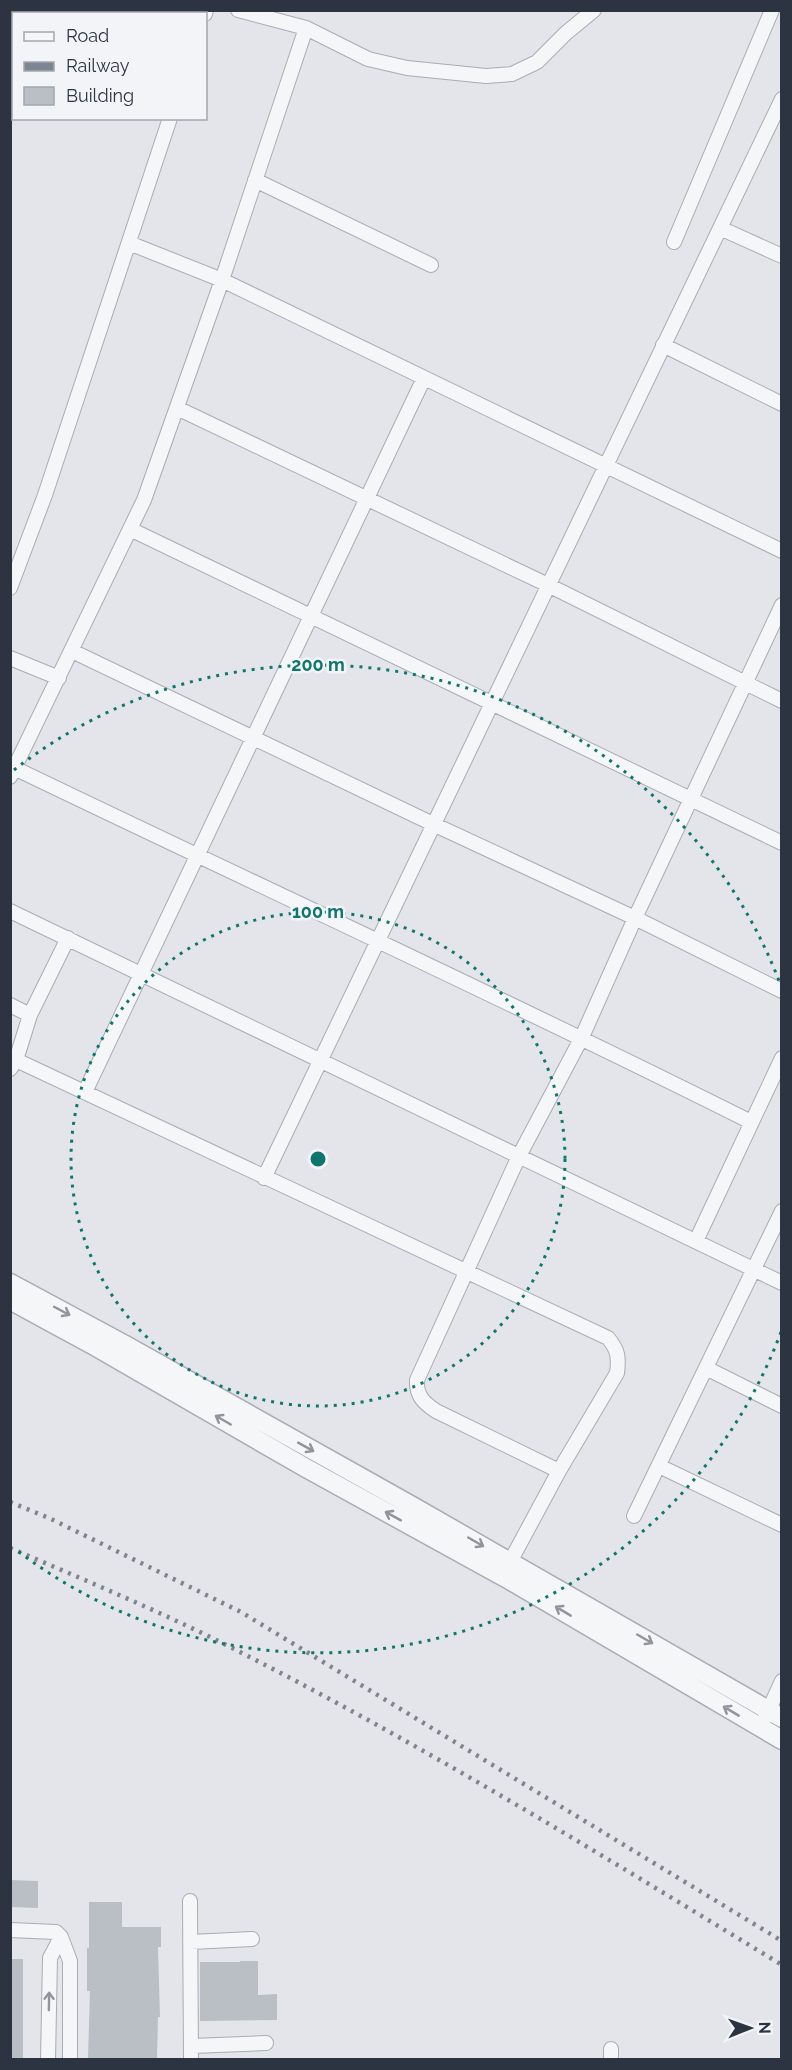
<svg xmlns="http://www.w3.org/2000/svg" width="792" height="2070" font-family="Raleway,sans-serif">
  <style>
    .building { fill: #babfc6 }
    .lines { fill: none; stroke-linecap: round; stroke-linejoin: round }
    .minor-casing { stroke: #a8acb4; stroke-width: 16 }
    .tertiary-casing { stroke: #a8acb4; stroke-width: 21 }
    .minor { stroke: #f5f6f8; stroke-width: 14 }
    .tertiary { stroke: #f5f6f8; stroke-width: 18 }
    .rail { stroke: #7e8592; stroke-width: 4.5; stroke-dasharray: 3 6; stroke-linecap: butt }
    .oneway { stroke: #90949c }
    .ring { fill: none; stroke: #0f766e; stroke-width: 3; stroke-dasharray: 3 6 }
    .centre { fill: #0f766e; stroke: #f2f4f7; stroke-width: 3 }
    .ring-label { font-size: 18px; text-anchor: middle; font-weight: bold; fill: #0f766e; stroke: #f2f4f7; stroke-width: 5; stroke-linejoin: round; paint-order: stroke }
  </style>
  <rect width="100%" height="100%" fill="#e3e5ea"/>
  <path class="building" d="M10,1880L38,1881V1908L10,1907Z
    M89,1902H122V1927H161V1947H158L160,2017H158L157,2060L88,2058L90,1991H87V1948H89Z
    M10,1959H23V2060H10Z
    M240,1961H258V1995L277,1994V2020L200,2021V1962H240Z"/>
  <g class="lines">
    <defs>
      <path id="minor" d="M205,14L206,10
        M306,28L368,59L407,68L486,76L512,74L537,62L566,33L594,10
        M255,180L431,265
        M720,228L782,256
        M674,242L772,10
        M129,243L222,280L782,551
        M663,345L782,404
        M177,408L548,585L782,701
        M130,529L782,843
        M10,588L45,495L170,118
        M72,651L433,824L635,918L782,991
        M10,658L59,678
        M10,766C257,885 506,999 751,1122
        M10,777L144,500L222,280L306,28L238,10
        M10,911L782,1283
        M10,1005L30,1015
        M16,1060L608,1338C618,1350 619,1357 617,1373L559,1471L510,1562
        M10,1069L16,1060L30,1015L68,938
        M85,1092L424,378
        M264,1178L782,99
        M696,1241L782,1058
        M706,1368L782,1406
        M659,1466L782,1525
        M559,1471L436,1411C424,1403 416,1396 417,1380L519,1156L582,1037L635,918L782,605
        M634,1516L782,1211
        M765,1718L782,1681
        M190,1901L191,2060
        M10,1930L56,1932L61,1937L70,1961V2060
        M191,1942L252,1939
        M192,2046L266,2043
        M48,2060L50,1958L61,1937
        M611,2060V2049"/>
      <path id="tertiary" d="M10,1283L127,1346L414,1507L782,1718
        M10,1300L91,1344L306,1468L506,1578L782,1740"/>
    </defs>
    <use href="#minor" class="minor-casing"/>
    <use href="#tertiary" class="tertiary-casing"/>
    <use href="#minor" class="minor"/>
    <use href="#tertiary" class="tertiary"/>
    <path class="rail" d="M10,1502L49,1518L241,1612L782,1941
      M10,1548C87,1581 164,1613 238,1651C425,1746 603,1856 782,1965"/>
  </g>
  <defs><path id="oneway-shaft" d="M-6 0H5M1.5-3L5.5 0L1.5 3" fill="none" stroke-width="1.6" stroke-linecap="round" stroke-linejoin="round" transform="scale(1.5)"/></defs>
  <g class="oneway">
    <use href="#oneway-shaft" transform="translate(62 1311) rotate(28)"/>
    <use href="#oneway-shaft" transform="translate(223 1420) rotate(-150)"/>
    <use href="#oneway-shaft" transform="translate(306 1447) rotate(29)"/>
    <use href="#oneway-shaft" transform="translate(393 1516) rotate(-151)"/>
    <use href="#oneway-shaft" transform="translate(476 1542) rotate(30)"/>
    <use href="#oneway-shaft" transform="translate(563 1611) rotate(-149)"/>
    <use href="#oneway-shaft" transform="translate(645 1639) rotate(30)"/>
    <use href="#oneway-shaft" transform="translate(731 1711) rotate(-149)"/>
    <use href="#oneway-shaft" transform="translate(49 2001) rotate(-89)"/>
  </g>
  <g class="ring">
    <circle cx="318" cy="1159" r="247"/>
    <path d="M781 1332A494 494 0 0 1 14 1548M14 770A494 494 0 0 1 781 986"/>
  </g>
  <circle cx="318" cy="1159" r="9" class="centre"/>
  <g class="ring-label">
    <text x="318" y="671">200 m</text>
    <text x="318" y="918">100 m</text>
  </g>
  <rect width="792" height="2070" fill="none" stroke="#2c3341" stroke-width="24"/>
  <rect x="12" y="12" width="195" height="108" fill="#f2f4f7" stroke="#a3a7ae" stroke-width="1.5"/>
  <rect x="24" y="32" width="30" height="9" fill="#f5f6f8" stroke="#a3a7ae" stroke-width="1.5"/>
  <text x="66" y="42" font-size="18" fill="#2c3341">Road</text>
  <rect x="24" y="62" width="30" height="9" fill="#7e8592" stroke="#a3a7ae" stroke-width="1.5"/>
  <text x="66" y="72" font-size="18" fill="#2c3341">Railway</text>
  <rect x="24" y="87" width="30" height="18" fill="#babfc6" stroke="#a3a7ae" stroke-width="1.5"/>
  <text x="66" y="102" font-size="18" fill="#2c3341">Building</text>
  <g transform="translate(750 2028) rotate(89)" stroke="#f2f4f7" stroke-width="4.5" paint-order="stroke">
  <path d="M0-4.5L10 22L0 15L-10 22Z" fill="#2c3341"/>
  <text y="-9" font-size="16" font-weight="bold" text-anchor="middle" fill="#2c3341">N</text>
  </g>
</svg>
